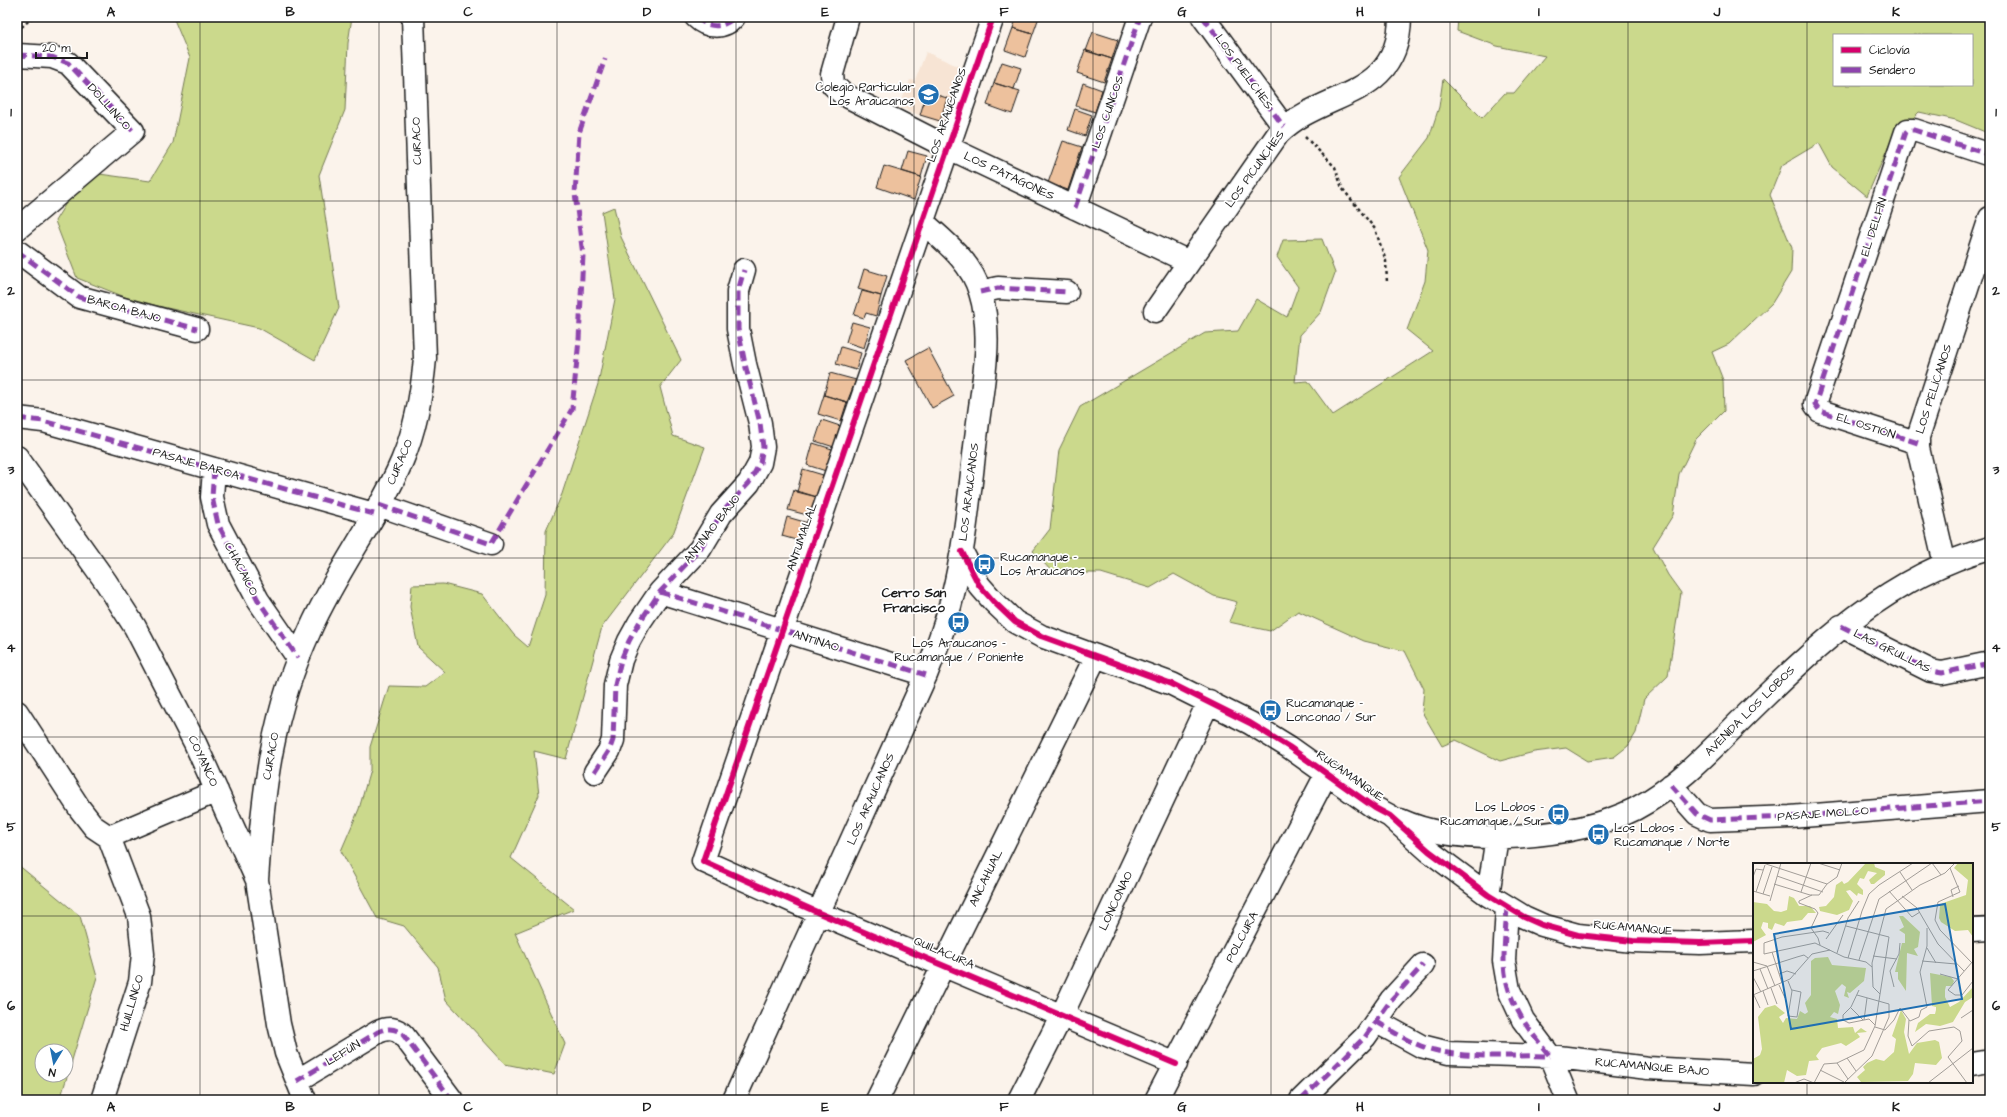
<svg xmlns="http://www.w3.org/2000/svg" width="2007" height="1117" font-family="'Architects Daughter',sans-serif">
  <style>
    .built { fill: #f7e4d4 }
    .green { fill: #cbd98c; stroke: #747a54; fill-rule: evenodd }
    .building { fill: #edc19d; stroke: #1c1c1c }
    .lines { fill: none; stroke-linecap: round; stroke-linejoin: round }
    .minor-casing { stroke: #1c1c1c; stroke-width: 25 }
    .path { stroke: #1c1c1c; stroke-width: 2.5; stroke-dasharray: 3 3; stroke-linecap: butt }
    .minor { stroke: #fff; stroke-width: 22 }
    .quiet { stroke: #8e44ad; stroke-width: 5; stroke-dasharray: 10 5; stroke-linecap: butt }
    .cycleway-casing { stroke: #fff; stroke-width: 8 }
    .cycleway { stroke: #d6006c; stroke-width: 6 }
    .grid { fill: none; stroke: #1c1c1c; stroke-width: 1; stroke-opacity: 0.55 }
    .labels { text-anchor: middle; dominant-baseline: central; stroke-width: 3.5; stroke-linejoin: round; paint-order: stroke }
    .street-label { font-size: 12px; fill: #1c1c1c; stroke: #fff }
    .poi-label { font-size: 12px; fill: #1c1c1c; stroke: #fff; text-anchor: start }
    .neighbourhood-label { font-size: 13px; font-weight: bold; fill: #1c1c1c; stroke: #fff }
    .inset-road { fill: none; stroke: #a29d98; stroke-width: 1 }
    .view { fill: #1f6fb2; fill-opacity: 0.15; stroke: #1f6fb2; stroke-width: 2 }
    .inset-edge { fill: none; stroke: #1c1c1c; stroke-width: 2 }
    .neatline { fill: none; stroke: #1c1c1c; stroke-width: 1.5 }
    .grid-label { font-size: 13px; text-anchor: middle; font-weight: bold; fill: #1c1c1c }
  </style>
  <rect width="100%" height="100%" fill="#fbf3eb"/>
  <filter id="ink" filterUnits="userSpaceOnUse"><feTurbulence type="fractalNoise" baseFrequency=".025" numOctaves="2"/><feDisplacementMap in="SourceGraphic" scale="8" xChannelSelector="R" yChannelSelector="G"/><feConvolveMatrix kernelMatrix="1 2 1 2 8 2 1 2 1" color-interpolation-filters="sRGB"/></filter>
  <g filter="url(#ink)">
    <path class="built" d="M926,52L962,68L944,125L899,107L910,80L915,81Z"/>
    <path class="green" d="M173,17H352L348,43L345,110L319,175L339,308L315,360L259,328L135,301L77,278L55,221L85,172L150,181L173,143L190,58Z
      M1458,17H1990V134L1956,120L1919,112L1891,141L1867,196L1832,167L1819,143L1782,165L1770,195L1792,248L1791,272L1772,303L1729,344L1712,352L1723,380L1724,411L1696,439L1679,474L1673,515L1653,547L1668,575L1681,593L1668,676L1644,699L1636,733L1628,746L1614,757L1587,761L1566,748L1534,752L1500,761L1456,740L1442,746L1422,712L1424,689L1405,651L1364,641L1298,611L1270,631L1229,622L1237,602L1214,596L1174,574L1150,588L1101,573H1053L1033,551L1050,529L1059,450L1080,407L1205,333L1238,331L1256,299L1287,317L1298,287L1277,257L1283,240L1322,239L1335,273L1321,312L1300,335L1295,382L1308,381L1333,415L1433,351L1407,330L1425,281L1428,250L1399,177L1429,138L1439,107L1443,79L1482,118L1505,93H1514L1545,56L1497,46L1457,31ZM1834,35H1972V85H1834Z
      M614,207L621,237L681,360L660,387L673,436L705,447L673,534L602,627L566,759L534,751L539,795L511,858L574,909L515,933L565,1044L554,1074L505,1064L446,1000L438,967L404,926L377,918L341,851L359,809L370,770V747L389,686L425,687L445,672L418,647L410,607L412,585L443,584L482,594L514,635L528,647L545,595L546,531L562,494L598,384L615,299L602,212Z
      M17,864L80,916L97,977L60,1100H17ZM42,1051H66V1075H42Z"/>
    <path class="building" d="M1017,17H1039L1033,34L1013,28Z
      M1013,28L1033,34L1025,57L1005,50Z
      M1093,32L1118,40L1112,59L1086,51Z
      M1085,50L1112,59L1104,82L1077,73Z
      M1002,62L1021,68L1014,89L994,83Z
      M994,83L1020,91L1012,114L987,105Z
      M1083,83L1102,90L1095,112L1076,106Z
      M927,92L947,98L940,121L920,115Z
      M1075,109L1092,115L1085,136L1068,130Z
      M1063,141L1082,147L1068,190L1048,183Z
      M908,151L927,156L921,177L902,171Z
      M884,166L921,177L914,200L877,187Z
      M864,269L887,276L881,296L858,289Z
      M862,291L881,296L876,316L866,313L864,318L854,315Z
      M852,322L870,327L864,348L846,342Z
      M841,347L861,353L856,370L836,364Z
      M928,348L954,396L932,408L906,360Z
      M830,373L856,380L847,402L824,395Z
      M824,395L847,402L841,421L818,414Z
      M822,420L840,426L834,447L815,441Z
      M813,443L832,449L826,471L807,465Z
      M803,469L823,475L817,497L797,492Z
      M794,490L817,497L811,516L788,510Z
      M787,517L808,523L803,542L782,536Z"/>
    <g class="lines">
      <defs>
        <path id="minor" d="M696,17C707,28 724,29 734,17
          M848,17L832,74L833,85L843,94L947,147L1189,262
          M993,17L703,861L819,913L1176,1064
          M1203,17L1284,127
          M17,55L52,57L68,63L133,131L17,229
          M1075,208L1140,17
          M17,251L79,297L197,329
          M980,292L998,288L1067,292
          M1155,311L1278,134C1322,89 1399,101 1400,17
          M17,418L43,421L374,514
          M1918,443L1820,411L1815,404L1906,132L1908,130H1914L1990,155
          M17,457L106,582L135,627L195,743L257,880L279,1024L286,1053L305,1100
          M214,469L212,497L218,524L258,600L298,658
          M379,505L491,544
          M962,552L979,585L994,602L1015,622L1041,636L1172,684L1250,723L1289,747L1375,808L1390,816L1429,851L1488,895L1524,917L1542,925L1578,935L1633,941L1700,943L1754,941
          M1945,564L1918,448V437L1990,218
          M660,592L926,675
          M1841,626L1931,671L1942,673L1990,663
          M17,712L80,809L94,827L109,837L139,916L143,954L140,982L102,1100
          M595,772L609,751L613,740L615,685L621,660L629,641L639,623L660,592L700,549L721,514L749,483L760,463L763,447L760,423L745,364L738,329V291L744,270
          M1671,785L1697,814L1710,820L1790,817L1990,801
          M1400,820C1433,835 1472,838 1508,837C1551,835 1597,828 1635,809C1677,787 1710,751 1743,718C1816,646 1889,576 1990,548
          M109,837L217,791
          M257,880C263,789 272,712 311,628C337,570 377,519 402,461C416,428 422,393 425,358L413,17
          M1488,895L1497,837
          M1507,907L1504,961L1509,990L1523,1020L1550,1056L1568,1100
          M1972,930L1990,929
          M1377,1022L1421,1046L1449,1053L1550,1056L1648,1068L1754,1074
          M1972,1064L1990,1061
          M297,1081L378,1032C388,1027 397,1028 404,1036L452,1100
          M734,1100L926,675C936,650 946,624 952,598C966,544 970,486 977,430C982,386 994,336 980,292C971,261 945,242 922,221
          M877,1100L1096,656
          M1019,1100L1062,1015L1209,701
          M1156,1100L1327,773
          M1301,1100L1365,1037L1391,1000L1423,965"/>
      </defs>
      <use href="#minor" class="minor-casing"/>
      <path class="path" d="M17,31L33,17
        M1305,137L1335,167L1342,188L1375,229L1386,261L1387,283"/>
      <use href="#minor" class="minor"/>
      <path class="quiet" d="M696,17C707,28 724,29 734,17
        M1203,17L1284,127
        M17,55L52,57L68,63L133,131
        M1075,208L1140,17
        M17,251L79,297L197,329
        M980,292L998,288L1067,292
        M17,418L43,421L374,514
        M1918,443L1820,411L1815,404L1906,132L1908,130H1914L1990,155
        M214,469L212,497L218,524L258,600L298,658
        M379,505L491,544L572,409L579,340L583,255L575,194L579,133L605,59
        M660,592L926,675
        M1841,626L1931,671L1942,673L1990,663
        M595,772L609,751L613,740L615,685L621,660L629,641L639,623L660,592L700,549L721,514L749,483L760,463L763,447L760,423L745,364L738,329V291L744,270
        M1671,785L1697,814L1710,820L1790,817L1990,801
        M1507,907C1506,925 1504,943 1504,960C1504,997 1527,1029 1550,1056
        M1377,1022C1395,1033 1413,1045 1434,1050C1466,1059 1516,1055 1550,1056
        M297,1081L378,1032C388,1027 397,1028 404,1036L452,1100
        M1301,1100L1365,1037L1391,1000L1423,965"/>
      <defs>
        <path id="cycleway" d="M993,17L703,861L819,913L1176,1064
          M962,552L979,585L994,602L1015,622L1041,636L1172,684L1250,723L1289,747L1375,808L1390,816L1429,851L1488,895L1524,917L1542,925L1578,935L1633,941L1700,943L1754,941"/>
      </defs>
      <use href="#cycleway" class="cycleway-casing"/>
      <use href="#cycleway" class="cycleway"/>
    </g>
  </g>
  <path class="grid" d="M200,17V1100M379,17V1100M557,17V1100M736,17V1100M914,17V1100M1093,17V1100M1271,17V1100M1450,17V1100M1628,17V1100M1807,17V864M17,201H1990M17,380H1990M17,558H1990M17,737H1990M17,916H1754M1972,916H1990M1807,1082V1100"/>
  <defs>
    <symbol id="school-disc" viewBox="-11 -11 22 22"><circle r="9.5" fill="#1f6fb2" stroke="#fff"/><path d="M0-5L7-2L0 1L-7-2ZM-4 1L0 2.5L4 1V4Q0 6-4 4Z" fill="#fff"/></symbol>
    <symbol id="bus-disc" viewBox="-11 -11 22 22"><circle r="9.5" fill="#1f6fb2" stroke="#fff"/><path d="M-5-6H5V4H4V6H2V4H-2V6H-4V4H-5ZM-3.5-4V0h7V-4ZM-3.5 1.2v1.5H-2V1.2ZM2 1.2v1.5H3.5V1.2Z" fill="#fff"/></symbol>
  </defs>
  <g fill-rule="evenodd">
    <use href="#school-disc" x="916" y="82" width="25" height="25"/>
    <use href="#bus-disc" x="972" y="552" width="25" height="25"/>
    <use href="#bus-disc" x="946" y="610" width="25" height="25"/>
    <use href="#bus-disc" x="1258" y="698" width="25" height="25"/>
    <use href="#bus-disc" x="1546" y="802" width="25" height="25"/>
    <use href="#bus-disc" x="1586" y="822" width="25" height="25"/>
  </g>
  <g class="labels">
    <g class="street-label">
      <text transform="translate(1244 72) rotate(54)">LOS PUELCHES</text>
      <text transform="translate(109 107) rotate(48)">DOLLINCO</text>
      <text transform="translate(1108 112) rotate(-71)">LOS CUNCOS</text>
      <text transform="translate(947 115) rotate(-71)">LOS ARAUCANOS</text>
      <text transform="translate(417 141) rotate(-92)">CURACO</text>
      <text transform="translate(1255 169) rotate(-54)">LOS PICUNCHES</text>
      <text transform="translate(1009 176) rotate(25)">LOS PATAGONES</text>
      <text transform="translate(1874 227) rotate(-72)">EL DELFÍN</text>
      <text transform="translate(124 309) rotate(15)">BAROA BAJO</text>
      <text transform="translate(1934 389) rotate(-72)">LOS PELÍCANOS</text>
      <text transform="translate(1866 426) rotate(18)">EL OSTIÓN</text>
      <text transform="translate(400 462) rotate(-67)">CURACO</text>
      <text transform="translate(196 464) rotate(16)">PASAJE BAROA</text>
      <text transform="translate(969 492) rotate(-83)">LOS ARAUCANOS</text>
      <text transform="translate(712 529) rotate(-52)">ANTINAO BAJO</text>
      <text transform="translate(802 537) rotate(-71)">ANTUMALAL</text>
      <text transform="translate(241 569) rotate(62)">CHACAICO</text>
      <text transform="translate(816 641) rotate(17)">ANTINAO</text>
      <text transform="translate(1892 651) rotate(26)">LAS GRULLAS</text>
      <text transform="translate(1750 711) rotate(-45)">AVENIDA LOS LOBOS</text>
      <text transform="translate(271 756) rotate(-80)">CURACO</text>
      <text transform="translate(203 761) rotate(65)">COYANCO</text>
      <text transform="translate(1350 776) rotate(35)">RUCAMANQUE</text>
      <text transform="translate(871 799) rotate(-66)">LOS ARAUCANOS</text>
      <text transform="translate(1823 814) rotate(-4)">PASAJE MOLCO</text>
      <text transform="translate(986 878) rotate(-64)">ANCAHUAL</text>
      <text transform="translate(1116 901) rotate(-65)">LONCONAO</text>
      <text transform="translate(1633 928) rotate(5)">RUCAMANQUE</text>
      <text transform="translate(1242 937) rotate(-62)">POLCURA</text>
      <text transform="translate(944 953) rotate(23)">QUILACURA</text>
      <text transform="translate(132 1003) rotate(-74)">HUILLINCO</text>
      <text transform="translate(343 1053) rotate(-31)">LEFÚN</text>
      <text transform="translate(1652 1067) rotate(5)">RUCAMANQUE BAJO</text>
    </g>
    <g class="poi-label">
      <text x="914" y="87" text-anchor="end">Colegio Particular<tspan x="914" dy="14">Los Araucanos</tspan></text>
      <text x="1000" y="557">Rucamanque -<tspan x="1000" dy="14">Los Araucanos</tspan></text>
      <text x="959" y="643" text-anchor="middle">Los Araucanos -<tspan x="959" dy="14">Rucamanque / Poniente</tspan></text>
      <text x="1286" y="703">Rucamanque -<tspan x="1286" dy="14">Lonconao / Sur</tspan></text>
      <text x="1544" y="807" text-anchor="end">Los Lobos -<tspan x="1544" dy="14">Rucamanque / Sur</tspan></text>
      <text x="1614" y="828">Los Lobos -<tspan x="1614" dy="14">Rucamanque / Norte</tspan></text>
    </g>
    <g class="neighbourhood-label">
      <text x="914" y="593">Cerro San<tspan x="914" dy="15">Francisco</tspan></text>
    </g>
  </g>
  <g transform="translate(1753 863)">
    <rect width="220" height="220" fill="#fbf3eb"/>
    <path d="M113,0H121L122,4L132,8V12L121,21H118L116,17L124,10L115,8L111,16L107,15L104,21L110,27V32L105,30L104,33L97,27L93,28L100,38L96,47L84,52L67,48L66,44L73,43L81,34L83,22L89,18L91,21L95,19ZM205,0H220V74L215,67L202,68L188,59L186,55L187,42L190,40L213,32L215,17L201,5ZM36,33L41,35L46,43H57L63,50H55L49,57L34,59L31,63L22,60L19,67L15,65V60L10,59L8,65L13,72L0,79V39L14,41L21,48L28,49L34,47ZM146,53H150L167,69L165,84L161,86L165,93L154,90L153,128L145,116V109H142L149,80H152V71L146,67L151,64ZM75,94L79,102L113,105L111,118L97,130L94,129L96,135L91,133L93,124L89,121L82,128L87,142L85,151L81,149L77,154L84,156L85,165L100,164L102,170L108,165L114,169L104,170L107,174L93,183L88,180L69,185L63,193L66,197L56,198L53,212L44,213L34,207L31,220H0V196L7,192L9,186L5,154L12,145L22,142L32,150L26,154L30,160L33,155L44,156L47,148L52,151L55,149L52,140L58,132V98L62,95ZM177,110L198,114L201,118L199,123H193L192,127V134L197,144L206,139L220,124V134L212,139L200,159L187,163L173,161L162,169L165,160L177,151H182L183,147V144L179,143ZM148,147L153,156L151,169L156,191L164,180L182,177L186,179L189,195L183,202L162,200L160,211L155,218L108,219L104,214L112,207L110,204L114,200L123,196L131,198L141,189L143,176L139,173Z" fill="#cbd98c"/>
    <path class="inset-road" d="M10,0L74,21M65,0L87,7M179,0L188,12M197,5L207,29L185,39L182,57L187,67L219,100M147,9L159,27M24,13L70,29M0,14L3,6L10,7M21,21L57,32H66L74,21M74,21L84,14L89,0M0,28L17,33M136,28L159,54L167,49M3,29L12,2M48,29L58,0M10,31L19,4M59,32L46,38V40L62,46L65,50L58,65L65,75L67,82M149,33L164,45L185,81L211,108M200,34L198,27L206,23M17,38L28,0M76,70L70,68L29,74L11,80V91L62,80L91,94L113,99L119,104M73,76L90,52M174,85L183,100M19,89L29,120M84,90L95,55L106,38M120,93L144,96M95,95L109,48L116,31L126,22L160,0M106,97L126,36L179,0M169,98L203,101M220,98L195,127L202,132H209L220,118M0,99L14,103L22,123M7,106L15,126M0,108L44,94L51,92L55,95M26,111L34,108L43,111M187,111L205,116M0,114L8,129M35,118L39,128L35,153L44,154L48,129L39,127M26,122L32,135M141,124L137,108L146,91L147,80M18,125L24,141M106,127L98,144L90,152V157L96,160L116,156L122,162M10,128L15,142M0,130L7,145M127,131L120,124L119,100L133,46L167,22L192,10L202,0M0,132L37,116L59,91L77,87M98,145L110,157M208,155L220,147M111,157L114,135M156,157L155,173L159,183L176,168L201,164L207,168L209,178L195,194L214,220M122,164L132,167L141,157L147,145L157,158L166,154L168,147L174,144L167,109L174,83V65M94,195L103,208M84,200L95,216M67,207L91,219M41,220L51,216L61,220M61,220L71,201L84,200L111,187L122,163L136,74L93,63M91,220L119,193L136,154V141L104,132M175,220L220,185"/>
    <path class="view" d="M192,41L209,136L38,166L21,71Z"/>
    <rect width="220" height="220" class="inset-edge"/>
  </g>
  <rect width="2007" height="1117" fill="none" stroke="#fff" stroke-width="44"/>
  <rect x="1833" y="34" width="140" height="52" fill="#ffffff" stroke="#a4a4a4"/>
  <rect x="1841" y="47" width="20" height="6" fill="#d6006c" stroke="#a4a4a4"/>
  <text x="1869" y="54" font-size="12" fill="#1c1c1c">Ciclovía</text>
  <rect x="1841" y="67" width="20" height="6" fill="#8e44ad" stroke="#a4a4a4"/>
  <text x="1869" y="74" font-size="12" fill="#1c1c1c">Sendero</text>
  <g transform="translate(54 1063) rotate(190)"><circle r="19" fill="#ffffff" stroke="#a4a4a4"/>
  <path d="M0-3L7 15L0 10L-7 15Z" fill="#1f6fb2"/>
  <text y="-6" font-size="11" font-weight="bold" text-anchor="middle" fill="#1c1c1c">N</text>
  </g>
  <path d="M36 52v6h51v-6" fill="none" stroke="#1c1c1c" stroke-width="2"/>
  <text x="42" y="52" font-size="12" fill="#1c1c1c" stroke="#ffffff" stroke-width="3" paint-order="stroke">20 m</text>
  <rect x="22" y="22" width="1963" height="1073" class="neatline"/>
  <g class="grid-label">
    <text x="111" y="16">A</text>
    <text x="290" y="16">B</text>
    <text x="468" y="16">C</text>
    <text x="647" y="16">D</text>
    <text x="825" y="16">E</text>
    <text x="1004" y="16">F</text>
    <text x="1182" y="16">G</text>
    <text x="1360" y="16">H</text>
    <text x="1539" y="16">I</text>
    <text x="1717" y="16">J</text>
    <text x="1896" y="16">K</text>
    <text x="11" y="116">1</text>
    <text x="1996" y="116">1</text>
    <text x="11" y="295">2</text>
    <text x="1996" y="295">2</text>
    <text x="11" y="474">3</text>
    <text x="1996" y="474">3</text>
    <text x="11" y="652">4</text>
    <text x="1996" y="652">4</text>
    <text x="11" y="831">5</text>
    <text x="1996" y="831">5</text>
    <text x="11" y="1010">6</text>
    <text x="1996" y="1010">6</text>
    <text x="111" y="1111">A</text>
    <text x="290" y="1111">B</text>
    <text x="468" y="1111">C</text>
    <text x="647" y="1111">D</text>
    <text x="825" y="1111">E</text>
    <text x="1004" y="1111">F</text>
    <text x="1182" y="1111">G</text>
    <text x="1360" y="1111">H</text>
    <text x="1539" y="1111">I</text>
    <text x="1717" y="1111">J</text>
    <text x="1896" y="1111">K</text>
  </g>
</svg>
